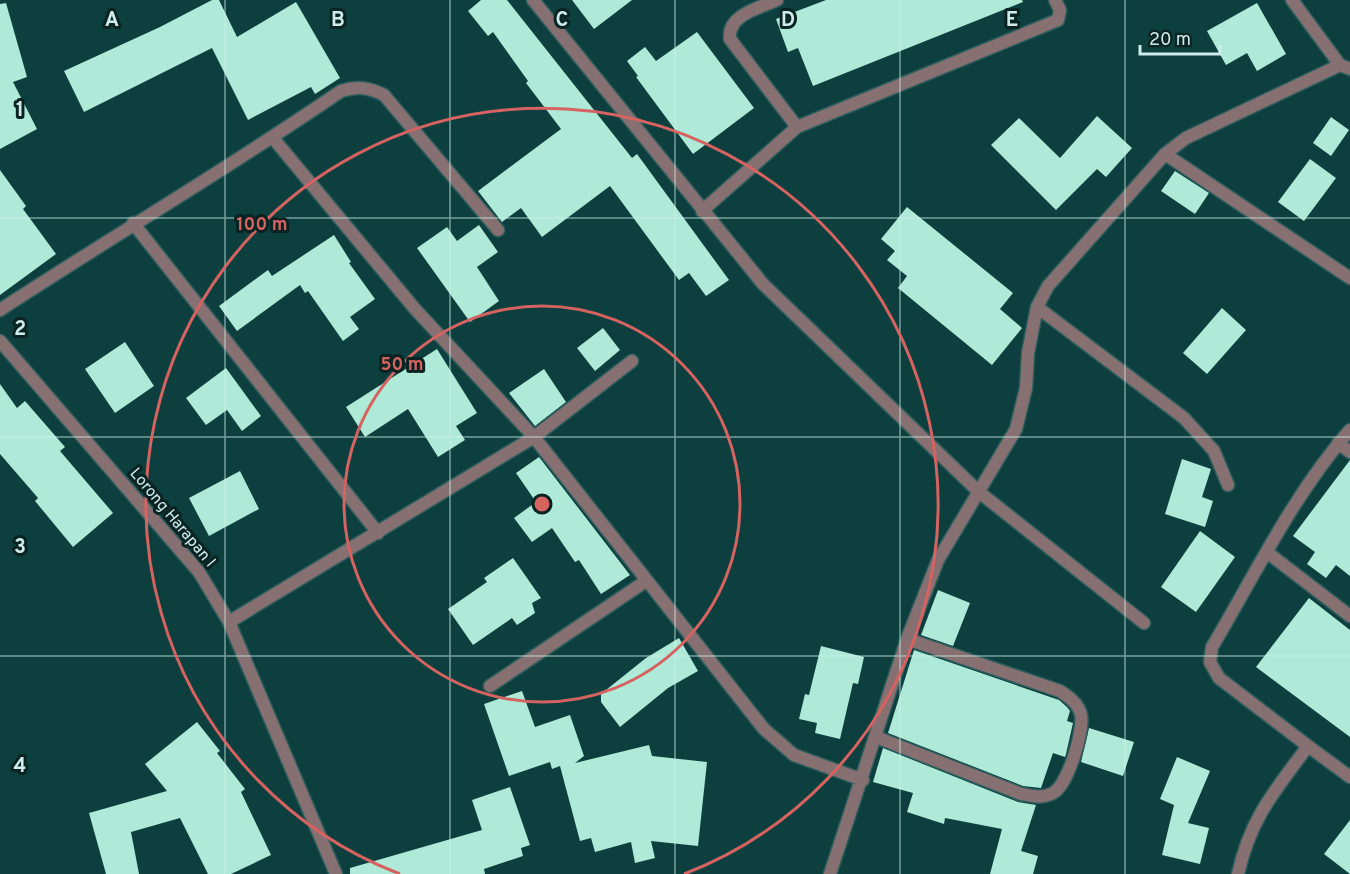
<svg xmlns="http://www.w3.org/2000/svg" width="1350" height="874" font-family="Overpass,sans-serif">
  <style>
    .building { fill: #afe9d7 }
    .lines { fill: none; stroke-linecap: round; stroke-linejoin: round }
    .street-casing { stroke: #2f5e5d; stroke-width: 15 }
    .street { stroke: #877071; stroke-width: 12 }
    .grid { fill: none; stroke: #ceeceb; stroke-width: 1.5; stroke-opacity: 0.55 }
    .ring { fill: none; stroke: #d46362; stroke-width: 3 }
    .labels { text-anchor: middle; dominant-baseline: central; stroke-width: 6; stroke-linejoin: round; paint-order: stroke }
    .street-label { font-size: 16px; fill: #ceeceb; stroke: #082322 }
    .grid-label { font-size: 20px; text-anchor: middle; font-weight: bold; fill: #ceeceb; stroke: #082322; stroke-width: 6; stroke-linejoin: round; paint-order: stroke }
    .centre { fill: #d46362; stroke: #082322; stroke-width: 3 }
    .ring-label { font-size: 18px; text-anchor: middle; font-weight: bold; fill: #d46362; stroke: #082322; stroke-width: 6; stroke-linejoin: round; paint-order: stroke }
  </style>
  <rect width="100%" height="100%" fill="#0c3f3e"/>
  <path class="building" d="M212,0H219L237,37L296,2L340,78L315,94L311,87L248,120L212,48L84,112L64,71L160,27Z
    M481,0H507L632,158L637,154L729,280L706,296L689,273L679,280L610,186L542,237L521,208L502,222L478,191L561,129L526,83L528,81L493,32L488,36L468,11Z
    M572,0H632L594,29Z
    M826,0H1022L1023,2L813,86L798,48L788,52L776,19Z
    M6,3L27,77L13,82L37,129L0,149V4Z
    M1257,3L1286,54L1257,71L1247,53L1226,65L1207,31Z
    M697,32L754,108L693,154L636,77L638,76L627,61L645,47L656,61Z
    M1097,116L1132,148L1106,177L1097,169L1056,210L991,145L1019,118L1060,158Z
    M1331,117L1349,130L1331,156L1313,143Z
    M1310,159L1336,178L1304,221L1278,202Z
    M0,170L26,206L23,209L56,254L0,295Z
    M1175,171L1209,193L1195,214L1161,191Z
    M907,207L1013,293L1000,309L1022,328L992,365L898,288L907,276L887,260L895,251L881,239Z
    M479,225L498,252L477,267L499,301L470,322L417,248L447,227L457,241Z
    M334,235L351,262L349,263L375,299L350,317L359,329L343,341L308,291L305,293L300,285L237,331L219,306L268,270L272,276Z
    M1222,308L1246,330L1207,374L1183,353Z
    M603,328L620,350L595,371L577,348Z
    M125,342L154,386L115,413L85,369Z
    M437,349L477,413L456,426L465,440L438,457L408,409L365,437L346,407Z
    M226,368L261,416L242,431L227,410L206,425L186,398Z
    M544,369L566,402L535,426L509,393Z
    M0,384L17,408L25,401L65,447L60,451L113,513L73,547L35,501L38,498L0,454Z
    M539,457L630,575L601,594L579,560L575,562L552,528L532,542L514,518L536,502L516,473Z
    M1182,459L1211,469L1202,497L1213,501L1205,527L1165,514Z
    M1350,460V576L1336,565L1326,578L1307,564L1315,552L1293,536Z
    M240,471L259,509L209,536L189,498Z
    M1200,531L1235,557L1196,612L1161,587Z
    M513,558L541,598L532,603L535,613L517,625L512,618L473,645L448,609L487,582L484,578Z
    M938,590L970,603L953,646L921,635Z
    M1309,598L1350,630V737L1256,667Z
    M679,638L698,671L668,688L620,727L601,702V694L646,658Z
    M821,646L864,657L858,684L853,683L840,739L815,733L817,723L799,719L805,694L809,695Z
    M914,650L1059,700L1067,707L1070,711L1067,721L1073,723L1066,754L1065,757L1053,753L1041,788L1023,786L888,733Z
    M522,691L535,727L570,715L584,756L575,763L649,745L652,756L707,762L698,846L651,841L655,858L635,863L631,842L595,852L591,838L580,841L560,766L552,769L550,762L509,776L484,704Z
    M197,722L220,751L217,753L245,789L241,792L271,855L231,874H208L180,818L131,832L139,874H106L89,813L167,791L145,764Z
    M1089,728L1134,742L1123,776L1081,762Z
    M883,748L1018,802L1036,805L1021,851L1038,856L1033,874H990L1002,829L945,818L944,824L907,812L913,793L873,782Z
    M1177,757L1210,771L1188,823L1209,828L1200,864L1162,855L1174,805L1160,799Z
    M510,787L530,845L521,848L523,856L484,869L485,874H350V868L482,830L472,800Z
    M1350,820V874L1324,854Z"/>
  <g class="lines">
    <defs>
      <path id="street" d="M533,0L763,284L979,492L1144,623
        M777,0C759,8 727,15 730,39L797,127
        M1292,0L1340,65
        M273,138L415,309L534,437L764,729L794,755L863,780
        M1165,154L1350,278
        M702,211L797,127L1058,20L1060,10L1055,0
        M133,223L378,533
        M1037,307L1184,418L1214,451L1228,485
        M0,310C113,236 229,168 341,91C357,86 368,87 384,95L498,230
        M0,341L199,572L229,622L336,874
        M1338,443L1350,452
        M1268,553L1350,616
        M229,622L534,437L632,361
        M490,686L646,581
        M876,737L1021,794C1032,796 1042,799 1053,793C1068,785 1084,731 1081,715C1079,704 1069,697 1060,691L907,639
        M1308,746L1219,678L1210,662L1212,647C1256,573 1293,495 1350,430
        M830,874L907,639L938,560L1016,429L1026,388L1028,353L1037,307L1048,286L1165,154L1186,138L1340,65L1350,69
        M1238,874C1251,817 1274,792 1308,746L1350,777"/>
    </defs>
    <use href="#street" class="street-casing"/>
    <use href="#street" class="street"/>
  </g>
  <path class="grid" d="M225,0V874M450,0V874M675,0V874M900,0V874M1125,0V874M0,218H1350M0,437H1350M0,656H1350"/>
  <g class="ring">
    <circle cx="542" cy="504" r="198"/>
    <path d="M400 874A396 396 0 1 1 684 874"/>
  </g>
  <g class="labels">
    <g class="street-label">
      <text transform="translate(172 518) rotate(50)">Lorong Harapan I</text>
    </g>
  </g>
  <g class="grid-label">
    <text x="112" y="26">A</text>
    <text x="338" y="26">B</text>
    <text x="562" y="26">C</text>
    <text x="788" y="26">D</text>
    <text x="1012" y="26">E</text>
    <text x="20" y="116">1</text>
    <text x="20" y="335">2</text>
    <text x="20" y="553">3</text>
    <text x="20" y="772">4</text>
  </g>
  <circle cx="542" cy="504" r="9" class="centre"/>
  <g class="ring-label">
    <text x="262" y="230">100 m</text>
    <text x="402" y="370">50 m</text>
  </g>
  <path d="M1140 45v9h80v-9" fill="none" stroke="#ceeceb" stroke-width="3"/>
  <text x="1149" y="45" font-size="18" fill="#ceeceb" stroke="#082322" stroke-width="4.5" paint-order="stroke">20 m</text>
</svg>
